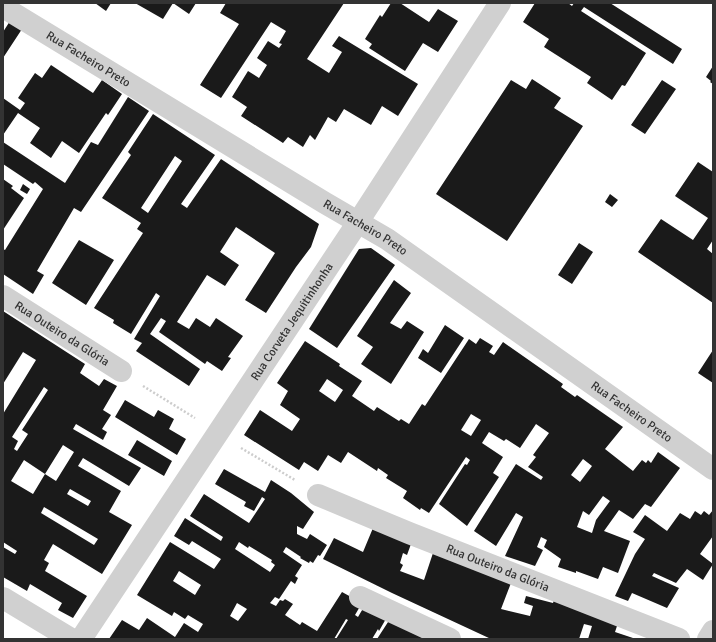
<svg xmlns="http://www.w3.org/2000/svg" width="716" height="642" font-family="Signika,sans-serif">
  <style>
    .building { fill: #1a1a1a; fill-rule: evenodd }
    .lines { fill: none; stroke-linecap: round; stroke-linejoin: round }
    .path { stroke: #cdcdcd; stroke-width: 2.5; stroke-dasharray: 2 2; stroke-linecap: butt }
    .street { stroke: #d0d0d0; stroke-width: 22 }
    .labels { text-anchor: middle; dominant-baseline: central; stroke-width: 4; stroke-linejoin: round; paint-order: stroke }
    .street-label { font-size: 12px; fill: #333; stroke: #fff }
  </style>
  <rect width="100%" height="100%" fill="#fff"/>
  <path class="building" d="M95,3H111L106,11Z
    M135,3H196L189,14L173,3L163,19Z
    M226,3H344L307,59L329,73L342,52L332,46L339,36L418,84L398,116L382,106L371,125L344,109L336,122L328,117L315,140L310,135L303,147L288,137L283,143L241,116L247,107L232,97L248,71L259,78L267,65L257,58L268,41L279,48L282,44L279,43L286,31L271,22L221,98L200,85L239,24L220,13Z
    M391,3H400L429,22L438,9L458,21L438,52L423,43L405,71L369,48L372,44L365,39L380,15L382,17Z
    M535,3H568L572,6L574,3H610L682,49L673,64L584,7L581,11L646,53L625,86L622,85L612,100L587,83L591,77L544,47L549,39L523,22Z
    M10,21L22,29L3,58V32Z
    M51,65L93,93L102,80L122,94L108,115L106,113L79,153L62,141L51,158L30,143L40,128L18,113L3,135V98L20,110L25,103L18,98L35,73L42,78Z
    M713,66V84L710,82L711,81L706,77Z
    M532,79L561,98L554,108L583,126L507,241L436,194L511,80L526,89Z
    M662,80L676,89L645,134L631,125Z
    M128,97L149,111L81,212L74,208L37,271L44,275L33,294L3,274V249L5,250L43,189L35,182L33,184L3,164V142L65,183L91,142L98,145Z
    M153,114L215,155L181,204L187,208L221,159L319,224L311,247L296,267L266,313L245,300L275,253L236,227L220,252L239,265L225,286L207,275L177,322L189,329L196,318L210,327L216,318L243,336L228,357L231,358L222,371L207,361L205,364L159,332L166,321L161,318L150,334L200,369L189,386L136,351L142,343L134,339L160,296L156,293L131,334L113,323L114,320L94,308L143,233L137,229L141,223L102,198L131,155L128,152ZM175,156L182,161L148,213L141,208Z
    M698,162L713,172V240L707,249L713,254V303L638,252L661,219L693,240L708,218L675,196Z
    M3,179L13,186L11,188L24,198L3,230Z
    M23,184L30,189L27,194L20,190Z
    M610,194L618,200L612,207L605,202Z
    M79,240L114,260L86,305L52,283Z
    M579,243L593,252L572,284L558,275Z
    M371,248L395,265L337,348L309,329L359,249Z
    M394,280L411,293L390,323L401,329L407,321L424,332L391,384L361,364L373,347L357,336Z
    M3,311L85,364L80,373L99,386L104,379L117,386L103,410L111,415L102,429L107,432L103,440L76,424L73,429L141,468L129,486L83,458L78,466L121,491L109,512L132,525L102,574L53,544L44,560L49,563L45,571L87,596L73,618L58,610L62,603L30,584L27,591L3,577V547L15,554L17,551L3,542V414L36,360L23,352L3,384ZM44,387L48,390L22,430L28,434L17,451L14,449L18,441L12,437ZM63,445L74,452L56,481L45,474L33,494L11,481L24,460L45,474ZM70,489L91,501L88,506L67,494ZM44,507L98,539L94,545L41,513Z
    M445,325L464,338L441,373L418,358L423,349L428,353Z
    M480,338L493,346L489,352L494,355L503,342L563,384L561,387L575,397L577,395L623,427L605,449L633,471L642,460L646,463L648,460L651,463L658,452L680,468L651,507L645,504L633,519L619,510L604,531L630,541L618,573L603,567L598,579L576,571V573L558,567L561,559L544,547L547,540L541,537L537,547L543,550L535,566L505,556L523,517L516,513L496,546L474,531L516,464L541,480L543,477L528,467L536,457L533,455L549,433L536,424L520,448L506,439L504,441L489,432L482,443L503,457L493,473L499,477L467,526L439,504L465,464L467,465L470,460L466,457L429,513L421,508L420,510L403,498L407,491L386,478L388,475L378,468L377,471L348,452L341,463L328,455L318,471L304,462L299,470L244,435L260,410L292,431L300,419L280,405L288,391L277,383L305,341L340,364L339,366L362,381L352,396L374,411L377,407L399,421L401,419L409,424L422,404L425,406L469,339L476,344ZM327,379L343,390L335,402L319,391ZM471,414L481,420L471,436L461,430ZM583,459L592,466L580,482L571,475ZM603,496L610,501L596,520L592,533L577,527L583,511L589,515Z
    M713,350V383L698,373Z
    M125,400L154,417L158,410L174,419L169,429L186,439L177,455L115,417Z
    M137,440L172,461L164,476L128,455Z
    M224,469L265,492L271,480L291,493L314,512L303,529L297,526V534L307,539L310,534L327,545L320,556L318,555L313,563L310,561L309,563L300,558L301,557L286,547L283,552L302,565L295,576L298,578L295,584L291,581L279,599L275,597L270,603L276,606L280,600L283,601L285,599L293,604L285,615L300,625L302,622L317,631L342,592L362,603L355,615L358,617L365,605L387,617L379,631L378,629L372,639H336L348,620L346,619L334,639H109L122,620L139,630L147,618L175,637L184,623L198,632L203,624L188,615L185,619L174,612L172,616L137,595L170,542L214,569L221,559L192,541L189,545L174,536L185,518L221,541L223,537L190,516L204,494L249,523L265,499L262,497L254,511L244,506L246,502L215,484ZM239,542L248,548L249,546L272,560L271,562L275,565L270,572L235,549ZM179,571L201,585L195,595L173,581ZM237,603L247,609L238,621L230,616Z
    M713,510V536L700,554L713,564L703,580L687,569L676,583L654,573L652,576L679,588L667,608L632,593L628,601L615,596L635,554L645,539L633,532L645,515L667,531L680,513L690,519L695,511L701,515L704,511L709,515Z
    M373,528L411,544L407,555L403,553L400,563L403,565L400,571L424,580L433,553L511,583L501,609L530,616L533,606L524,603L526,596L553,603L554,600L618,623L615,632L636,639H588L592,626L584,624L579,639H491L392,593L323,559L334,538L363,552Z
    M390,619L427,639H377Z"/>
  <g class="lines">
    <path class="path" d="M143,386L195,418
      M241,448L295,480"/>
    <g class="street">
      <path id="s1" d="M3,7L325,203L387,239L713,469"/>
      <path id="s2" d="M3,296L121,371"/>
      <path id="s3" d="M318,495L409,533L679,639"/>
      <path d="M360,597L450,639"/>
      <path d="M3,598L71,639"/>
      <path id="s4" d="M81,639L358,222L500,3"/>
      <path d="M708,639L713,631"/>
    </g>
  </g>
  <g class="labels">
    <g class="street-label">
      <text stroke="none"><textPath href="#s1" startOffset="100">Rua Facheiro Preto</textPath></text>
      <text stroke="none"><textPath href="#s1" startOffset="424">Rua Facheiro Preto</textPath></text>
      <text stroke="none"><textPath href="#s4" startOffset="381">Rua Corveta Jequitinhonha</textPath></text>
      <text stroke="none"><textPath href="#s2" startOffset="70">Rua Outeiro da Glória</textPath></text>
      <text stroke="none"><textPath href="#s1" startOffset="748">Rua Facheiro Preto</textPath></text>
      <text stroke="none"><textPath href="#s3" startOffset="194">Rua Outeiro da Glória</textPath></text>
    </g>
  </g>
  <rect width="716" height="642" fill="none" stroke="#333333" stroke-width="8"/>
</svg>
